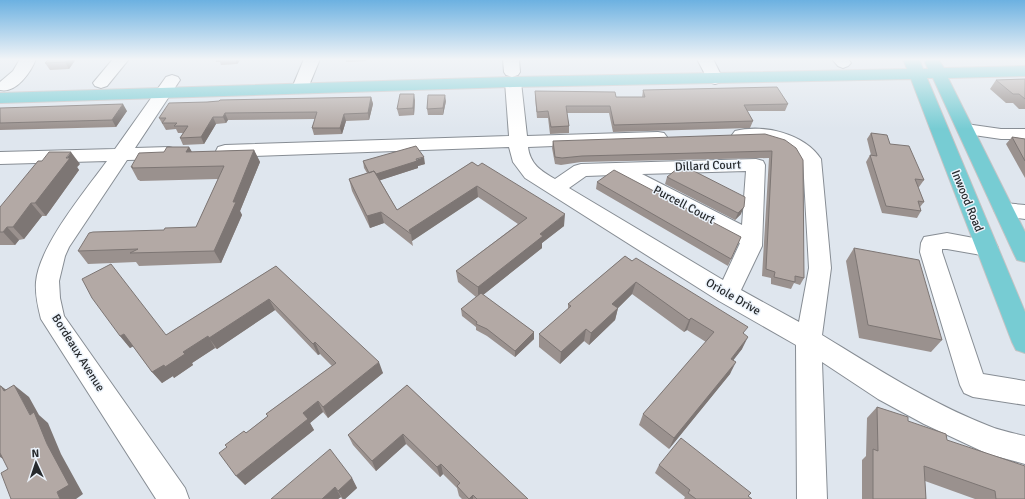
<svg xmlns="http://www.w3.org/2000/svg" width="1025" height="499" font-family="Signika,sans-serif">
  <style>
    .lines { fill: none; stroke-linecap: round; stroke-linejoin: round }
    .minor-casing { stroke: #878d94; stroke-width: 2 }
    .major-casing { stroke: #c3c3c4; stroke-width: 2 }
    .minor { fill: #fff; fill-rule: evenodd }
    .major { fill: #77ccd3; fill-rule: evenodd }
    .wall { fill: #9a918e }
    .shaded-wall { fill: #7d7674 }
    .building { fill: #b3a9a5; stroke: #7d7674 }
    .labels { text-anchor: middle; dominant-baseline: central; stroke-width: 3; stroke-linejoin: round; paint-order: stroke }
    .street-label { font-size: 12px; fill: #272a2d; stroke: #ecf3fb }
  </style>
  <rect width="100%" height="100%" fill="#dfe6ee"/>
  <g class="lines">
    <defs>
      <path id="minor" d="M20,59H36C31,72 16,94 0,90V82L13,71Z
        M113,59H129L107,86L101,88L95,86L93,83Z
        M304,59H320L308,88L306,91L300,93L294,91L292,88Z
        M503,59H519L520,72L518,75L512,77L506,75L504,72Z
        M697,59H713L723,79L721,82L715,84L709,82Z
        M832,59H848L851,63L848,66L843,68L838,66Z
        M172,75L178,77L180,80L135,148L169,147L176,149L178,153L176,157L169,159L127,160L69,247L65,256L59,281L60,298L64,316L185,488L189,499H156L41,319C38,307 35,295 36,282C39,246 85,191 107,161L0,164V152L115,149L166,77Z
        M513,77L519,79L521,82L527,136L658,132L664,133L667,137L664,141L658,142L528,147C530,164 541,171 555,179L574,166L581,164L756,159L763,161L765,165L762,246L741,290L799,322L809,268L803,160C791,148 777,141 760,140C752,140 743,141 735,139L732,135L735,131C763,124 804,133 821,159L831,268L822,335C876,368 930,403 989,426C1001,431 1013,433 1025,436V464L988,454L924,424L878,399L822,362L827,499H797L796,345L719,301L525,178L513,162L509,147L225,157L218,155L216,151L218,147L225,145L509,136L505,82L507,79ZM746,171L742,225L642,174ZM613,175L740,243L723,280L569,188L586,176Z
        M966,124L1001,129H1025V139H1001L960,133L957,129L960,125Z
        M1004,203L1025,205V219L997,215L994,210L997,205Z
        M947,233L995,242L998,248L995,254L987,256L947,249H942V252L983,374L1025,381V405L973,397L964,393L960,385L920,252L921,243L924,237Z"/>
      <path id="major" d="M903,59H919L923,69H928L925,62L928,59H938L944,68L1025,66V76L948,78L1025,232V262L1017,260L1014,254L933,78H927L1025,312V353L1016,350L1012,342L911,79L513,87L0,103V93L513,77L907,69Z"/>
    </defs>
    <use href="#minor" class="minor-casing"/>
    <use href="#major" class="major-casing"/>
    <use href="#minor" class="minor"/>
    <use href="#major" class="major"/>
  </g>
  <path class="wall" d="M76,59L69,69L50,70L45,63Z
    M215,59H241L237,64L221,65L220,62H216Z
    M346,59H367L366,61L346,62Z
    M1025,79V109H1019L1013,103H1006L990,89L996,80Z
    M643,90L788,104L785,111H747L753,121L750,128L613,132L609,113H567L569,126V133L550,134L548,118H537L535,97V91L616,97H642Z
    M371,97L373,104L369,120L346,121L342,134L314,135L312,128L315,119L228,120L226,123L216,124L204,144L183,145L180,138L183,133H178L176,129L166,130L159,118L207,102Z
    M415,100L414,115L399,116L397,109Z
    M446,101L443,115H428L427,109Z
    M0,108L127,111L116,127L0,130Z
    M871,133L890,144L924,180L919,187H918L924,202L920,207L921,211L917,218L882,213L866,162L870,155H871L867,139Z
    M1012,137L1025,139V178L1006,144Z
    M785,140L804,278L800,285L794,283L791,289L771,284V278L762,276L769,158L581,162L561,165L555,164L552,148L553,141Z
    M189,147L192,152L254,150L260,162L240,211L242,215L221,263L139,266L136,262L88,264L78,251L164,230L196,227L218,179L140,181L139,180H138L131,167L164,152Z
    M363,161L425,164L418,166V168L380,180L397,210L472,162L564,226L542,243V248L483,295L534,332V339L515,357L487,336L476,330V327L462,316L461,309L476,297L458,282L456,271L518,224L478,197L412,241L413,246L384,223L370,228L352,191L349,179L367,173L364,168Z
    M80,164L77,167L79,170L46,216H42L24,239L19,240L15,245H0V207Z
    M667,177L741,214L735,220L665,184Z
    M597,182L741,237L728,266L596,189Z
    M854,248L942,340L931,352L859,338L846,261Z
    M625,256L744,334L742,349L733,360L730,374L669,449L639,425L643,414L706,342L687,330L684,332L632,294L618,308L615,320L589,345L584,341L560,364L539,347V334L568,309V304Z
    M276,266L383,373L328,418L323,412L310,423L314,430L245,485L246,433L268,416L266,414L332,366L320,354L318,355L275,310L217,349L215,348L192,363L193,365L174,378L173,376L162,383L152,372L133,346L130,348L120,336L166,335Z
    M407,385L528,499H462L459,496L457,488L443,474L440,477L406,444L376,471L353,445L348,435Z
    M877,407L947,440L1025,499H975L925,481L926,499H862V460L866,456L867,418Z
    M659,465L748,496L752,499H684L685,497L655,473Z
    M352,478L357,488L345,499H342L341,497L338,499H271Z"/>
  <path class="shaded-wall" d="M67,59H76L69,69L65,62Z
    M235,59H241L237,64Z
    M414,94L415,100L414,115L413,108Z
    M445,95L446,101L443,115V108Z
    M371,97L373,104L369,120L368,113Z
    M123,104L127,111L116,127L112,120Z
    M225,113L228,120L226,123L223,117Z
    M344,114L346,121L342,134L340,128Z
    M213,117L216,124L204,144L201,137Z
    M189,147L196,159L186,152Z
    M254,150L260,162L240,211L242,215L221,263L214,251L233,202Z
    M71,152L80,164L77,167L79,170L46,216L35,203Z
    M424,157L425,164L418,166V168L372,183L370,176Z
    M477,186L478,197L412,241L411,234L409,230Z
    M31,203L42,216L24,239L13,227Z
    M744,207L741,214L735,220L738,213Z
    M381,212L384,223L370,228L367,216Z
    M565,214L564,226L542,243V248L478,299V287L540,234Z
    M7,227L19,240L15,245L3,232Z
    M636,282L632,294L618,308L615,320L589,345L591,333L612,304Z
    M269,299L275,310L217,349L209,338Z
    M691,318L687,330L684,332L689,320Z
    M586,329L584,341L560,364L561,352Z
    M534,332V339L515,357V351Z
    M124,334L134,346L130,348L120,336Z
    M208,336L215,348L192,363L193,365L174,378L173,376L162,383L152,372Z
    M748,337L742,349L725,371L731,359Z
    M315,342L320,354L318,355L313,344Z
    M379,362L383,373L328,418L323,407Z
    M736,362L730,374L669,449L674,438Z
    M14,385L29,397L39,415L48,423L61,454L83,494L76,499H60L57,492L47,444L30,415Z
    M1,386L16,397L4,391Z
    M318,401L323,412L310,423L314,430L245,485L236,476L303,413Z
    M403,434L406,444L376,471L372,461Z
    M0,447L5,460L0,457Z
    M441,464L443,474L440,477L437,467Z
    M352,478L357,488L345,499H343L338,491Z
    M335,487L341,497L338,499H322Z
    M473,495V499H469Z"/>
  <path class="building" d="M49,59H67L65,62L45,63Z
    M1025,79V99L1019,94H1013L996,80Z
    M777,87L788,104L744,105L753,121L614,125L610,106H566L569,126L551,127L548,111L537,112L535,91L615,92L616,97H645L643,90Z
    M400,94H414L413,108L397,109Z
    M428,95H445L443,108L427,109Z
    M371,97L368,113L344,114L340,128H312L317,112L225,113L223,117H213L201,137L180,138L188,126H174L177,123H162L166,118H159L169,103L207,102L219,101L220,100Z
    M123,104L112,120L0,123V108Z
    M871,133L887,135L890,144L909,146L924,180L915,179L924,202L918,201L921,211L886,206L870,155L877,156Z
    M765,134L785,140L796,148L803,160L804,278L795,276V282L774,277L775,272L766,269L772,151L582,156L562,158L555,157L553,141Z
    M1012,137L1025,139V161Z
    M416,146L424,157L416,159L417,161L376,174L374,171L369,173L363,161Z
    M167,147H189L186,152L254,150L233,202H236L214,251L130,253L138,249L78,251L89,233L93,232L164,230L165,228L196,227L224,166L132,168L133,167H131L139,153L164,152Z
    M49,152H71L66,158H70L35,203H31L13,227H7L3,232H0V207L38,161H42Z
    M472,162L478,166L482,163L565,214L540,234L543,236L478,287L456,271L527,218L477,186L409,230L411,234L381,212L367,216L349,179L374,171L397,210Z
    M686,167L745,197L744,207L738,213L667,177L678,168Z
    M614,170L741,237L731,259L597,182Z
    M854,248L919,260L942,340L868,325Z
    M625,256L632,261L636,258L748,327L743,333L748,337L731,359L736,362L674,438L643,414L714,332L691,318L689,320L636,282L612,304L618,308L591,333L586,329L561,352L539,334L571,306L568,304Z
    M111,264L166,335L276,266L379,362L323,407L318,401L303,413L308,419L236,476L219,453L227,447L225,445L244,431L246,433L268,416L266,414L336,363L315,342L313,344L269,299L209,338L208,336L183,352L185,354L165,367L164,365L152,372L124,334L120,336L92,298L82,279Z
    M481,293L534,332L515,351L487,329L476,324L477,322L461,309Z
    M14,385L30,415L34,412L47,444L69,485L57,492L60,499H11L1,473L8,469L0,453V386H1L4,391Z
    M407,385L528,499H477L473,495L469,499L457,486L460,483L441,464L437,467L403,434L372,461L348,435Z
    M877,407L908,417V421L946,434L947,440L1025,466V499H996L995,491L924,466L926,499H873V449L878,451Z
    M681,438L751,493L748,496L752,499H696L688,493L690,490L659,465Z
    M330,449L352,478L338,491L335,487L322,499H271Z"/>
  <linearGradient id="sky" x2="0" y2="1"><stop stop-color="#6cb1e1"/><stop offset="0.46" stop-color="#f1f4f7"/><stop offset="1" stop-color="#f1f4f7" stop-opacity="0"/></linearGradient>
  <rect width="1025" height="129" fill="url(#sky)"/>
  <g class="labels">
    <g class="street-label">
      <text transform="translate(708 166) rotate(-2)">Dillard Court</text>
      <text transform="translate(967 201) rotate(68)">Inwood Road</text>
      <text transform="translate(684 205) rotate(28)">Purcell Court</text>
      <text transform="translate(733 297) rotate(30)">Oriole Drive</text>
      <text transform="translate(78 353) rotate(58)">Bordeaux Avenue</text>
    </g>
  </g>
  <g transform="translate(36 463) rotate(357)" stroke="#ecf3fb" stroke-width="3" paint-order="stroke">
  <path d="M0-3L7 15L0 10L-7 15Z" fill="#272a2d"/>
  <text y="-6" font-size="11" font-weight="bold" text-anchor="middle" fill="#272a2d">N</text>
  </g>
</svg>
